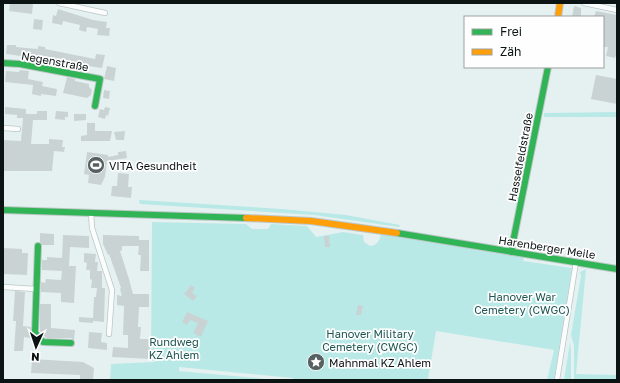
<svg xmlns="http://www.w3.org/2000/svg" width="620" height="383" font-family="'Golos Text',sans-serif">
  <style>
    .green { fill: #b9e9e7 }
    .building { fill: #cad3d3 }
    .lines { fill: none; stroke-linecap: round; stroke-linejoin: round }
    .street-casing { stroke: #bcc6c6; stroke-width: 6 }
    .fast-casing { stroke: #bcc6c6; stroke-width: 8 }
    .slow-casing { stroke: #bcc6c6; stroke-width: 8 }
    .street { stroke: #fbfdfd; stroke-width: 4.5 }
    .fast { stroke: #30b455; stroke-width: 6 }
    .slow { stroke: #ff9f0a; stroke-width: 6 }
    .labels { text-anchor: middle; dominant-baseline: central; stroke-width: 3.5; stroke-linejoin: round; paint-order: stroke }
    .street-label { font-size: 11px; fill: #0b1313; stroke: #fefefe }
    .poi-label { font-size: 11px; fill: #0b1313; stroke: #fefefe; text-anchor: start }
    .park-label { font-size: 11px; fill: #1d5653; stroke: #fefefe }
  </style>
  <rect width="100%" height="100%" fill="#e5f1f1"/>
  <path class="green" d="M617,112V117H544V113Z
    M139,200L282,209L346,215L400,225L399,227L314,215L140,204Z
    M152,222L246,224L252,229H268L271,224L307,226L316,237L343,232L363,235L364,242L370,246C378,245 379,241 381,234L524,257L523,261L572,268L554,380H547L554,350L436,331L428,380H293V378L179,367V371L278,380H110L111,364L156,362L151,360Z
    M586,269L576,374L617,375V380H574V346L571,335L581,276L580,272Z
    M570,342L571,351V380H564Z"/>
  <path class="building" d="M10,3L33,4L32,14L9,11Z
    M574,6L581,8V17H572Z
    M58,9L93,20L107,22L106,28H110L109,36L97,35L98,29L87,27L86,32L79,30L80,25L63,21L62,25L52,23L53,15L56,16Z
    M596,11L617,15V52L615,58L606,56L608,47H603V17H594Z
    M34,19L43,20L42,30L33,29Z
    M7,45H16V47L38,49V46L45,47V49L95,59L96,54L105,55L102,68L88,66V69L47,60L46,62L36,60V58L6,54Z
    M107,66L116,68L114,81L104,79Z
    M20,70L29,71L28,79L43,82L42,86L57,89L56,96L41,94V96L32,94L33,85L5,82L6,71L19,72Z
    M596,75L617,79V104L591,99Z
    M67,77L75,79V81L89,84V87L92,90L91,95L87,98L63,93Z
    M104,90L110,91L109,99L103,98Z
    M5,107L26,109V114H37V111H47V120H33L31,144H49V139L63,140L62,147H65L64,152L54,151L52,171H3V140L21,141L23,118H17V115L5,114Z
    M105,107L110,108L108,116L106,115L105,119L98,117L100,109L104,110Z
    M56,111L68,112V117H65V120L55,119Z
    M74,114H86V120L74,121Z
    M87,123H95V131H112L110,141H81V136L87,135Z
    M125,131L124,140H116L114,132Z
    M126,151L127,158L107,161L105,177L101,185L88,183L89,175L84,174L87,152L108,155V157L118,155V152Z
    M118,173L129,174L128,187H132L131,198L111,196L112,186H117Z
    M40,233L54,234V245H42L40,242Z
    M63,235L89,236V248L70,247L69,266H76L74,303L61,302V293L41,292V282L45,283L46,279L61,280L62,271L42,270V260H47V257L62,258Z
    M103,235L139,236V240H149V271H140L141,255H138L139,246H122V250L120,251L129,279L133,294H149V307H139L138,327H141L140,339H150V359L112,357L113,347L128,348V335H123L124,306L117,305V295L122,296L120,289L121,288L109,254L108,255L103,244Z
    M324,236H329L330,247H325Z
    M3,248L22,249V253H28L27,275L3,274Z
    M84,253L96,254L95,262H98L97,271H102V288H105L104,322L93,321V323L79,322V317L93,318L94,297H96L97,288H91L92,280L90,279V270H86L87,263L84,262Z
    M191,285L195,288L192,293L197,296L193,301L184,294Z
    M15,291L25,292L23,326L31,327L30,338L24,337L23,351H14L16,321H13Z
    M40,304H51V328L75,330L74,340L71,338H46L40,331Z
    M358,305L363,306L361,315H356Z
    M187,312L208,321L201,337L193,333L198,323L190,320L187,325L182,322Z
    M89,332L102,333L101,342L107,343V350L88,348Z
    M32,359L83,362L94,368L93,380H80V375L31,373Z"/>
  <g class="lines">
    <defs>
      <path id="street" d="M59,3L105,13
        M584,3L617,10
        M3,128L18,129
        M91,213L92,228L112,290L109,334
        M3,287L36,289
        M557,380L576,262"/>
      <path id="fast" d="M3,63L20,64L100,79L95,106
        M3,210L246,218
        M397,233L617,269
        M38,246L35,333L43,342L71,343
        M511,252L548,67"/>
      <path id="slow" d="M558,17L560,3
        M246,218L311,221L397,233"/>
    </defs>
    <use href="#street" class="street-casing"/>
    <use href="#fast" class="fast-casing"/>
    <use href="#slow" class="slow-casing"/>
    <use href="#street" class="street"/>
    <use href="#fast" class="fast"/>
    <use href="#slow" class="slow"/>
  </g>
  <defs>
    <symbol id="stadium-disc" viewBox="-11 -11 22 22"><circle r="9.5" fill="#576161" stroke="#fefefe"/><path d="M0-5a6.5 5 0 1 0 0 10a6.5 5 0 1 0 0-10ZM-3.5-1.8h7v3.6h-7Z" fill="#fff"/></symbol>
    <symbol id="sight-disc" viewBox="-11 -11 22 22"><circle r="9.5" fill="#576161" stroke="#fefefe"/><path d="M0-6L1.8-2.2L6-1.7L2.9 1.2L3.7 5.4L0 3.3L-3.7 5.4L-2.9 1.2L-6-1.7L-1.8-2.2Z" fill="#fff"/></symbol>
  </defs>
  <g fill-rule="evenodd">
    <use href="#stadium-disc" x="86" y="155" width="20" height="20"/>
    <use href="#sight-disc" x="306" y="352" width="20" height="20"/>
  </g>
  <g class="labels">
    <g class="street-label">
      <text transform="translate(55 61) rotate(10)">Negenstraße</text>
      <text transform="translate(520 157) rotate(-79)">Hasselfeldstraße</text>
      <text transform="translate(547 247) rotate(9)">Harenberger Meile</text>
    </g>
    <g class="poi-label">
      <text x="109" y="165">VITA Gesundheit</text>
      <text x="329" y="362">Mahnmal KZ Ahlem</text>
    </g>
    <g class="park-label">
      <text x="522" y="296">Hanover War<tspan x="522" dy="13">Cemetery (CWGC)</tspan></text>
      <text x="370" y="333">Hanover Military<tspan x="370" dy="13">Cemetery (CWGC)</tspan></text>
      <text x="174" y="341">Rundweg<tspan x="174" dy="13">KZ Ahlem</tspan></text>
    </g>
  </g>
  <rect width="620" height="383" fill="none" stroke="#0b1313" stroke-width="8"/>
  <rect x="464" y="16" width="140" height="52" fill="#fefefe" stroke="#9da0a0"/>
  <rect x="472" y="29" width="20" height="6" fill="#30b455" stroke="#9da0a0"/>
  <text x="500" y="36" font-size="12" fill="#0b1313">Frei</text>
  <rect x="472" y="49" width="20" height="6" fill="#ff9f0a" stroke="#9da0a0"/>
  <text x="500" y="56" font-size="12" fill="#0b1313">Zäh</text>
  <g transform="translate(36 347) rotate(183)" stroke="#fefefe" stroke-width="3" paint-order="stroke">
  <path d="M0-3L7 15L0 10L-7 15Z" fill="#0b1313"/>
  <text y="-6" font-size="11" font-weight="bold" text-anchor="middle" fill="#0b1313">N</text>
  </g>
</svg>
